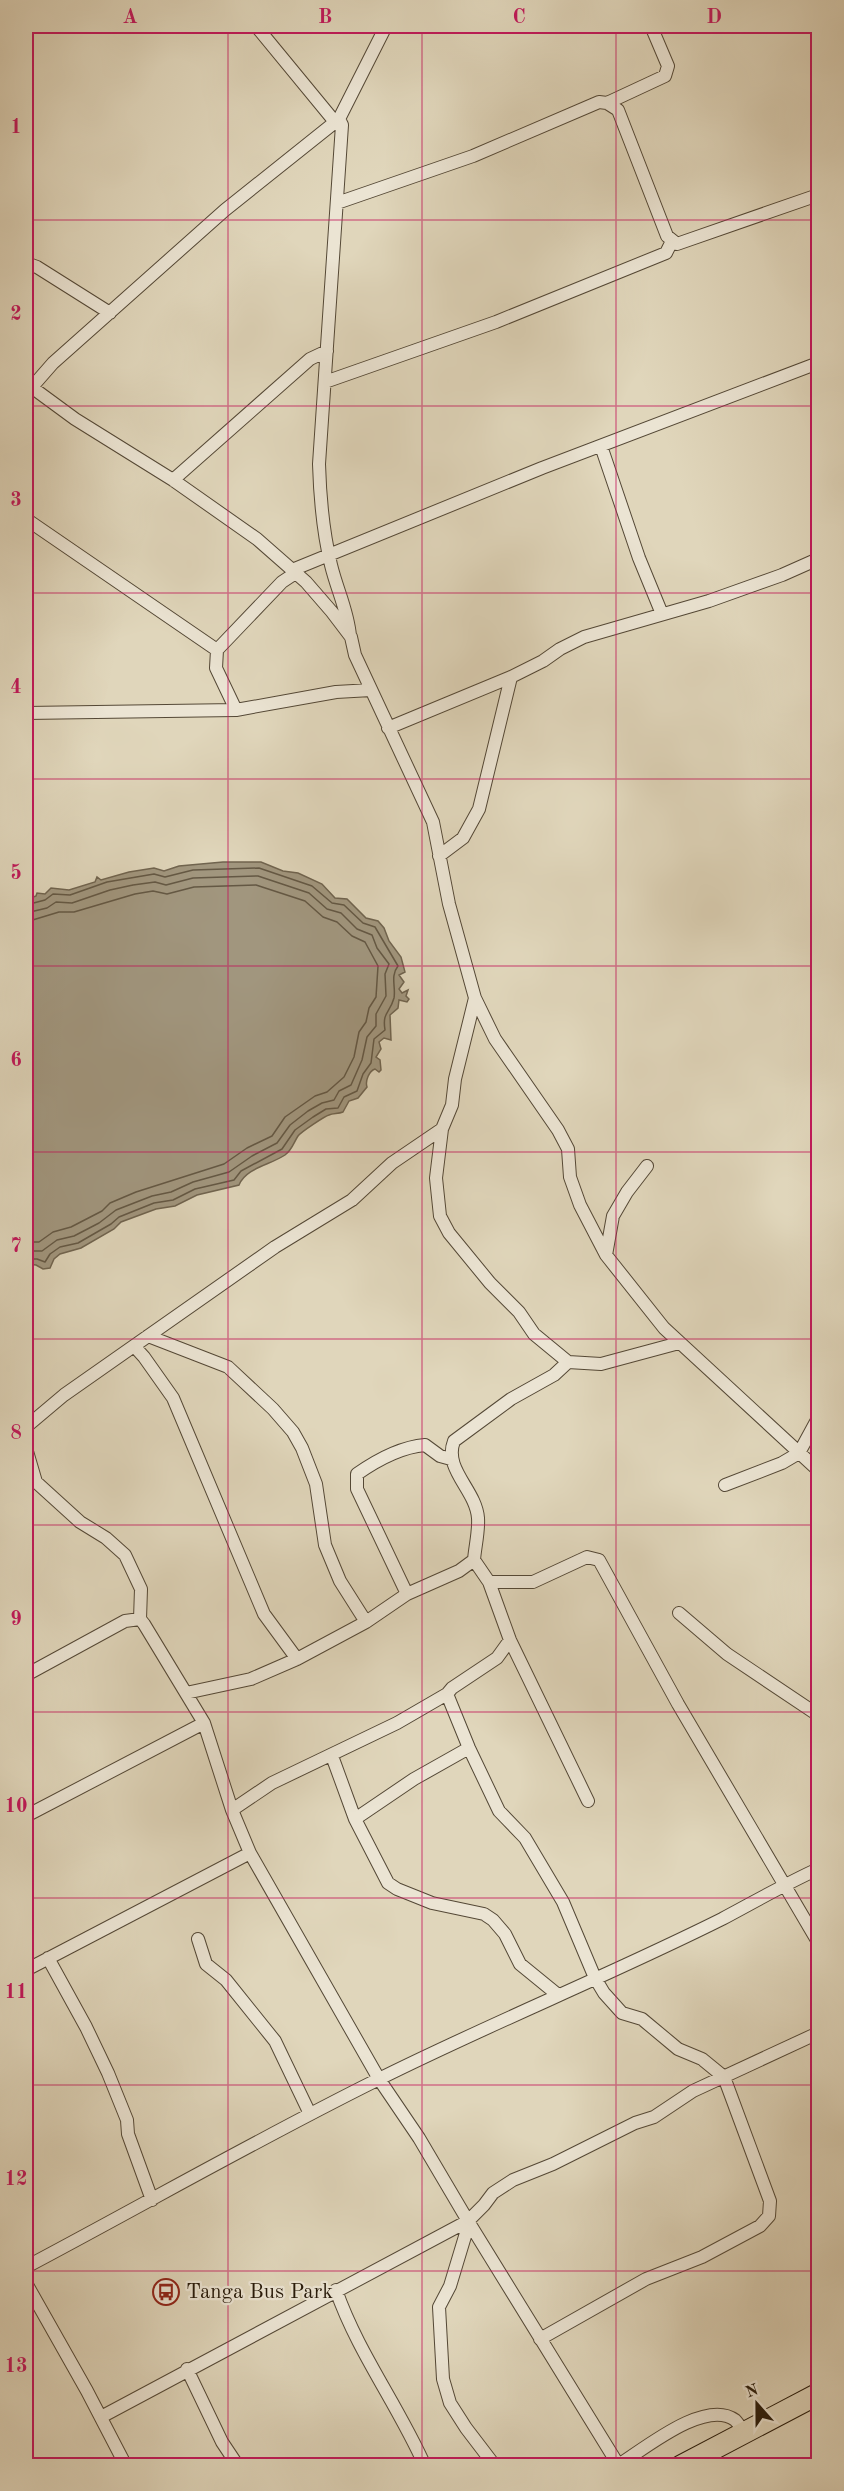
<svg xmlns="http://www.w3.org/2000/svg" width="844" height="2491" font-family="'Old Standard TT',serif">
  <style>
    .water { fill: #a1967e; stroke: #70644f; stroke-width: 1.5 }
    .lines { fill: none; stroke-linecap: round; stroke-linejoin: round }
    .shore { stroke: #645844; stroke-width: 1.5 }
    .street-casing { stroke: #544836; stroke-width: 14 }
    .highway-casing { stroke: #261909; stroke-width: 23 }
    .street { stroke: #ebe4d3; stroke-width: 12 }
    .highway { stroke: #e0d6bb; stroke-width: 21 }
    .grid { fill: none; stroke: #c2185b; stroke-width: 1.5; stroke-opacity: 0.55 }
    .labels { text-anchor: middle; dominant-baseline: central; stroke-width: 4.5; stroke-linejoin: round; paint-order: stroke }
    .poi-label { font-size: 21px; fill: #261909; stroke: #ebe4d3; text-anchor: start }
    .neatline { fill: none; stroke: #c2185b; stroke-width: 2 }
    .grid-label { font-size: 20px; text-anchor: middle; font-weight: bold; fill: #c2185b }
  </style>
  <rect width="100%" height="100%" fill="#e0d6bb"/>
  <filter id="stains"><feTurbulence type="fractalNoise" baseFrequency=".00333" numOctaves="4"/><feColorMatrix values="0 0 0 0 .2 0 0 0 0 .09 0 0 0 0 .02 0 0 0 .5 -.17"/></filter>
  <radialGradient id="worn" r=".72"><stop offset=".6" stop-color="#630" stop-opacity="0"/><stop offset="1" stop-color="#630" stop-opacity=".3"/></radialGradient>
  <path class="water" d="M223,862H261L283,871L298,873L322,884L335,898L347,899L366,918L378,921L384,928L389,941L401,957L405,972L399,975L404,982L399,989L402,993L408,990L406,996L409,999L407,1002L399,1000L398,1008L390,1015L391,1040L384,1038L379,1042L381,1049L376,1057L380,1060L381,1070L379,1072L375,1069C369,1071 365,1081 367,1087L358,1098L349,1101L343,1112C338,1114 333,1113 329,1115C325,1116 301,1132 298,1136C294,1142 292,1150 285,1155C270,1165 246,1168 239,1185L197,1195L175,1206L156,1209L121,1222L114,1229L81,1248L60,1254L54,1259L50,1268L43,1269L36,1265L28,1264L26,1270V900L36,896L37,893L45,894L51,888L69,890L95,882L97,877L101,880L129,872L154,868L164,871L179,866Z"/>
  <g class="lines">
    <path class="shore" d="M26,905L45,900L53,894L70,895L107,882L154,874L165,877L193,870L259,868L312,886L332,903L344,905L363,923L375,927L398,966C390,976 396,987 394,998C390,1013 382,1012 385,1030L374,1039L371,1063L363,1074L357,1091L344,1097L338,1108L326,1109L313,1117L295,1130L282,1149L241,1171L234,1180L195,1189L173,1200L154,1203L119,1217L111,1224L78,1243L60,1247L50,1254L45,1262L37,1259H26
      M26,913L47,908L56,902L72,903L110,890L133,885L155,882L166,885L193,878L258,876L309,893L327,909L341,913L357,929L372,935L377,948L389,964L385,974L386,996L376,1014V1026L367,1037L362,1060L351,1085L339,1091L334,1100L322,1103L308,1111L290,1125L277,1143L252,1156L229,1172L193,1182L171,1192L152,1196L116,1210L99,1223L74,1236L57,1240L42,1251H26
      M26,922L59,912H74L135,894L153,891L167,894L194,887L256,885L305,901L323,917L337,922L352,936L365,942L378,966L376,997L369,1008L366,1022L359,1032L354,1057L344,1077L327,1092L315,1096L285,1117L272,1136L247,1148L224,1164L136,1192L110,1203L102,1211L71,1227L53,1232L39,1242H26"/>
    <defs>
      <path id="street" d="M256,26L335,122
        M607,103L665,76L668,66L651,26
        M337,203L473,156L599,102L607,103L618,110L667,236L677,244L818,195
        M26,263L37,267L110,313
        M325,382L496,322L666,253L672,241
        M26,383L75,419L173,480L257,539L306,582L332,612L351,637L355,655L433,822L449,904L475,998L495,1039L558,1130L568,1149L570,1177L580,1205L606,1255L664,1328L818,1470
        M32,387L53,363L225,210L339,119
        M601,446L639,558L662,614
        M173,480L310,359L327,351
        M26,519L217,650
        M350,636C348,611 337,590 331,565C323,532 320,498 319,464L342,125L339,119L386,26
        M236,710L216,668L217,650L282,582L294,574L292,570L542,468L818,363
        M26,713L236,710L336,692L371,690
        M388,728L511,677L543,661L560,649L584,637L709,601L782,575L818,559
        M439,856L463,838L479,809L511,677
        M475,998L455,1079L452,1105L442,1129L436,1178L440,1216L449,1233L490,1283L519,1312L534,1334L568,1362L601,1364L679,1343
        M606,1255L613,1216L627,1192L647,1166
        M148,1336L228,1367L273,1409L293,1432L302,1448L316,1484L325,1545L340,1581L366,1622
        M134,1346L144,1357L173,1398L264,1614L297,1659
        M26,1427L64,1395L275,1247L352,1200L392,1163L442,1129
        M26,1448L36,1482L80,1522L106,1538L125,1555L141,1589L140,1619
        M725,1485L782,1463L799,1453L818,1418
        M474,1560L489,1582L510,1640L588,1801
        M489,1582H533L587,1557L599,1560L678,1704L818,1942
        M407,1594L357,1489V1474C377,1460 401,1447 425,1445L440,1456L451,1459
        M818,1607V1608
        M679,1613L727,1654L818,1715
        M26,1675L125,1621L140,1619L144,1624L204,1723L232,1810L250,1853L379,2079L419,2138L468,2221L619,2466
        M186,1693L251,1679L297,1659L366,1622L407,1594L459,1571L474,1560C475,1547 479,1531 478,1518C476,1490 443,1469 454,1441L511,1399L554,1375L568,1362
        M447,1694L469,1748L499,1811L525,1838L563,1902L595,1978L604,1993L622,2013L642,2019L678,2049L702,2059L724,2077L770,2201L769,2216L760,2226L702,2257L646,2279L540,2339
        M332,1756L355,1819L388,1883L397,1889L432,1903L484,1914L493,1920L505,1934L520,1964L558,1995
        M232,1810L272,1783L397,1723L447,1694L452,1688L497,1658L510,1640
        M26,1816L204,1723
        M355,1819L414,1779L469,1748
        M198,1939L206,1964L226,1980L275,2041L310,2114
        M48,1958L86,2027L108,2073L127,2120L128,2134L152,2200
        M26,1970L250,1853
        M466,2222V2233L450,2286L439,2307L443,2379L450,2403L466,2428L495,2466
        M26,2267C143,2205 258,2139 377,2080C491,2023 608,1976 722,1919C754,1902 785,1884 818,1869
        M26,2283L87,2391L126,2466
        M336,2290C358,2353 398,2405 425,2466
        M187,2369L222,2442L238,2466
        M101,2417L468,2221L484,2205L493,2193L513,2180L553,2164L635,2123L654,2117L693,2091L818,2033
        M617,2466C643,2450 705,2398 735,2420C738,2423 741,2428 744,2431"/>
      <path id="highway" d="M681,2466L818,2394"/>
    </defs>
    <use href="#street" class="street-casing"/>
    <use href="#highway" class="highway-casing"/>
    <use href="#street" class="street"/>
    <use href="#highway" class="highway"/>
  </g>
  <path class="grid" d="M228,26V2466M422,26V2466M616,26V2466M26,220H818M26,406H818M26,593H818M26,779H818M26,966H818M26,1152H818M26,1339H818M26,1525H818M26,1712H818M26,1898H818M26,2085H818M26,2271H818"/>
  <defs>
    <symbol id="bus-ring" viewBox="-11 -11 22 22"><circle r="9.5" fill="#ebe4d3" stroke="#8f2418" stroke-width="1.5"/><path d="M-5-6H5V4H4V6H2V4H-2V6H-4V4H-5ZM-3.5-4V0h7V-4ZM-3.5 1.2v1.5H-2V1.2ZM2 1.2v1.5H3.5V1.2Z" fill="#8f2418"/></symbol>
  </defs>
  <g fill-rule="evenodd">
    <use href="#bus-ring" x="151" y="2277" width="30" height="30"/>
  </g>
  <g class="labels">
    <g class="poi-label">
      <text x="186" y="2292">Tanga Bus Park</text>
    </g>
  </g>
  <rect width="844" height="2491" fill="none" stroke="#e0d6bb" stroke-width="66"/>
  <g transform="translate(757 2404) rotate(339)" stroke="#ebe4d3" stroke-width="4.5" paint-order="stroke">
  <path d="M0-4.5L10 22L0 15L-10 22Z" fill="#261909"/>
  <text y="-9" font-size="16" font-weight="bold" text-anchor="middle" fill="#261909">N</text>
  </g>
  <rect x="33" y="33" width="778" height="2425" class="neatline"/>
  <g class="grid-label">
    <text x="130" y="23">A</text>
    <text x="325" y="23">B</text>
    <text x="519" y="23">C</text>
    <text x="714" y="23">D</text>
    <text x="16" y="133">1</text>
    <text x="16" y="320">2</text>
    <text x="16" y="506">3</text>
    <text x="16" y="693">4</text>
    <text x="16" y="879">5</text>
    <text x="16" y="1066">6</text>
    <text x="16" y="1252">7</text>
    <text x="16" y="1439">8</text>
    <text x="16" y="1625">9</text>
    <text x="16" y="1812">10</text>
    <text x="16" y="1998">11</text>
    <text x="16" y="2185">12</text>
    <text x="16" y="2372">13</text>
  </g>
  <rect width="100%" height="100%" filter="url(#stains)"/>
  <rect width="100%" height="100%" fill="url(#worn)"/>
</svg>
